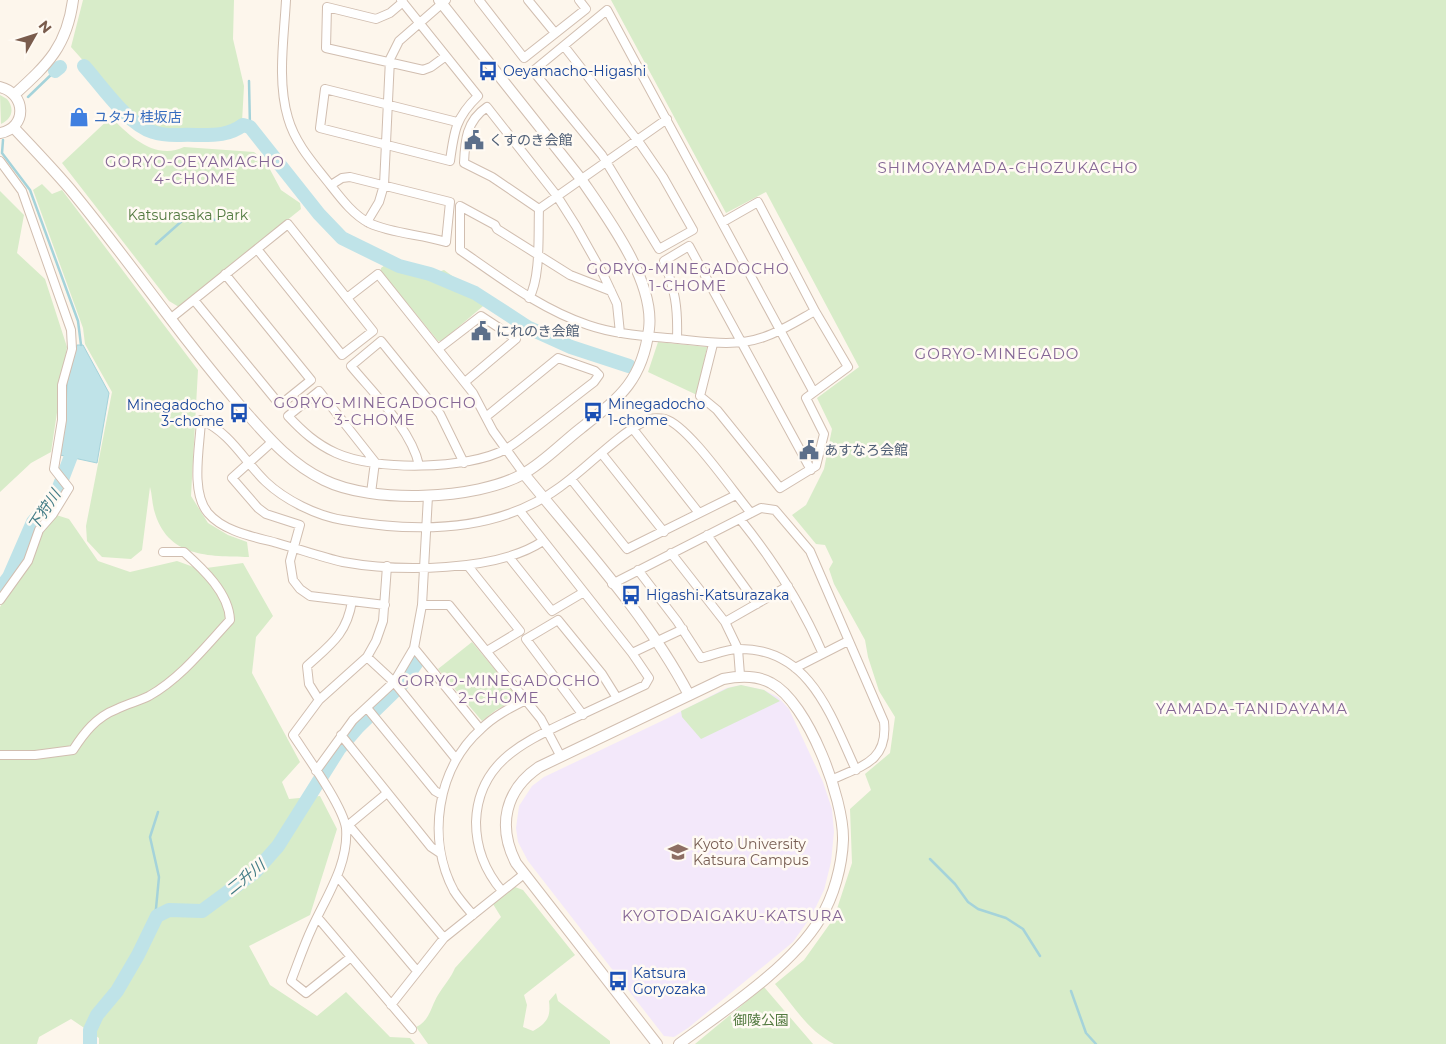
<svg xmlns="http://www.w3.org/2000/svg" width="1446" height="1044" font-family="Montserrat,'Noto Sans JP',sans-serif">
  <style>
    .education { fill: #f3e8fa }
    .green { fill: #d8ecc9 }
    .water { fill: #bfe3e8; stroke: #a5d3da }
    .lines { fill: none; stroke-linecap: round; stroke-linejoin: round }
    .stream { stroke: #a5d3da; stroke-width: 2.5 }
    .river { stroke: #bfe3e8; stroke-width: 14 }
    .minor-casing { stroke: #d1beb0; stroke-width: 10 }
    .tertiary-casing { stroke: #d1beb0; stroke-width: 12 }
    .minor { stroke: #fff; stroke-width: 8 }
    .tertiary { stroke: #fff; stroke-width: 10 }
    .labels { text-anchor: middle; dominant-baseline: central; stroke-width: 5; stroke-linejoin: round; paint-order: stroke }
    .transit-label { font-size: 14px; fill: #164399; stroke: #fffaf3; text-anchor: start }
    .shop-label { font-size: 14px; fill: #366cbe; stroke: #fffaf3; text-anchor: start }
    .service-label { font-size: 14px; fill: #4e5e75; stroke: #fffaf3; text-anchor: start }
    .park-label { font-size: 14px; fill: #537a41; stroke: #fffaf3 }
    .education-label { font-size: 14px; fill: #785e54; stroke: #fffaf3; text-anchor: start }
    .neighbourhood-label { font-size: 15px; letter-spacing: 1px; fill: #846695; stroke: #fffaf3 }
    .water-label { font-size: 15px; font-style: italic; fill: #437c86; stroke: #fffaf3 }
  </style>
  <rect width="100%" height="100%" fill="#fdf6ec"/>
  <path class="education" d="M741,685L764,690L778,697L789,709L823,782L832,809L834,832L831,862L824,890L812,915L793,942L688,1028L674,1037L664,1036L528,861L518,842L516,828L519,806L532,786L544,777L668,718L726,688Z"/>
  <path class="green" d="M83,0H234L233,39L244,86L242,122L231,130L224,132C197,133 161,138 138,122L71,47Z
    M611,0H1446V1044H834C807,1030 794,1006 775,984L804,960L834,918L852,863L850,809L871,790L865,774L890,753L895,717L879,691L868,657L865,640L834,584L829,569L833,562L825,545L816,544L792,515L806,505L824,469L832,429L817,398L859,367L766,192L726,213Z
    M0,95L7,99C15,109 12,119 1,124Z
    M111,117C129,136 156,161 184,147L254,152L266,162L281,190L300,203L301,209L179,307L169,301L62,163Z
    M42,184L52,194L62,190L198,370L191,496L208,523L228,535L247,542L249,557C208,556 167,558 154,510C152,502 152,494 150,487L142,550L131,559L102,557L87,541L86,526L112,392L85,344L83,328L33,190Z
    M0,191L24,215L17,253L45,279L67,347L51,452L31,463L0,492Z
    M392,260L435,273L444,270L483,298L489,301L442,341H438L381,271V268Z
    M658,342L707,347L697,395L648,372Z
    M50,513L69,519L98,561L130,572L177,561L199,569L243,563L273,616L256,637L252,673L300,762L282,782L289,799L320,796L337,829L310,915L249,946L270,985L317,1016L346,992L390,1037L410,1038L415,1044H99V1038L71,1019L39,1037L37,1044H0V607Z
    M472,642L517,696L516,700L496,710L482,721L438,669Z
    M741,685L764,690L780,701L701,739L682,717L681,711L728,688Z
    M515,887L523,890L575,955L524,995L527,1005L523,1027L533,1031C547,1023 551,1017 549,1001L556,993L558,1001L610,1041V1044H428L416,1027C430,1021 431,1006 438,995C444,985 451,978 455,968L501,917L493,904Z
    M764,987L813,1044H695Z"/>
  <path class="water" d="M77,345H83L109,393L97,463L60,455L66,413L67,383Z"/>
  <g class="lines">
    <path class="stream" d="M249,81L250,127
      M28,97L55,71
      M3,140L2,153L30,190L78,321L81,345
      M156,244L183,220L202,216L215,220
      M930,859L955,884L968,902L978,909L1006,918L1023,929L1040,956
      M155,919L159,877L150,837L158,812
      M1071,991L1086,1033L1096,1044"/>
    <path class="river" d="M84,66C101,85 128,125 153,132C167,137 181,134 195,135C213,135 228,136 243,125L250,127L319,214L342,238L399,266L430,274L475,293L529,328L571,347L629,366
      M55,71L60,67
      M0,589L9,577L33,522L56,495L71,456
      M90,1044V1030L97,1015L117,991L138,955L157,916L169,910L202,911L255,872L278,846L339,749L358,727L402,684L417,662"/>
    <defs>
      <path id="minor" d="M286,0C284,38 277,81 288,118C295,143 313,163 328,182C340,197 352,214 369,223C393,234 420,234 446,242L450,202L350,177L342,178L331,185
        M401,0L478,96C456,117 454,131 450,161L320,128L325,89L457,122
        M479,0L524,58L586,9L579,0
        M528,0L555,33
        M403,2L390,13L376,19L327,7L326,48L423,70L431,67L446,56
        M564,46L641,145L663,177L693,230L659,249L602,155L533,71L607,10L813,391
        M0,161L22,191L71,330L72,349L62,385V420L54,469L69,488L53,514L39,530L28,561L0,600
        M539,209L492,177L464,163C465,141 466,121 487,107L557,196L576,226L603,274L617,304L620,333
        M539,209L667,119
        M367,222L379,202L384,185L390,59L399,41L446,0
        M611,291L570,275L497,229L495,225L460,206V250C501,278 540,309 588,325C617,335 647,336 678,339C707,342 736,347 764,337C782,331 799,320 815,311
        M347,298L378,274L473,393L493,431L524,474
        M529,298C541,278 538,232 539,209
        M194,300L280,405L311,380L225,274
        M170,319L288,224L373,331L342,355L257,249
        M677,339C678,306 675,291 664,261L689,246L811,470
        M713,344L700,396L717,410L780,488L816,466L824,434L806,398L848,367L815,311L758,202L723,222
        M438,349L481,316L516,339L465,382
        M633,429L699,513
        M272,442L232,478L258,508L266,514L300,525L290,561L293,580L300,589L310,596L385,605
        M602,454L664,532
        M419,465C411,429 374,394 351,366L381,341L440,414L464,463
        M571,479L627,549L736,495
        M371,493L375,462L319,391L288,416C302,431 316,444 336,453C375,471 468,470 506,449C515,444 523,437 531,431C552,415 573,398 594,382L599,375L595,371L558,358L487,416
        M740,519C773,560 801,603 822,652
        M707,535L757,604
        M543,541C497,572 398,572 343,562C321,557 299,549 277,543C255,537 224,532 208,513C190,492 200,446 201,420C231,433 244,461 266,482C285,500 317,516 343,520C417,533 498,533 560,487C588,467 614,438 643,422C649,418 659,418 665,419C688,425 733,492 751,513
        M671,553L725,622L738,649L740,675
        M509,557L552,611L584,592
        M468,566L520,631L487,651
        M638,570L677,621L701,658C713,655 727,649 739,649C810,648 831,716 856,770
        M612,584L761,508L775,510L810,551L884,722C888,761 862,766 833,779
        M422,605H449L541,719L561,757
        M725,622L788,586
        M414,648L480,729
        M632,653L683,629
        M367,657L394,682L456,759
        M795,668L848,641
        M319,700L309,684L307,666C330,645 347,634 352,601
        M367,708L435,791L442,795
        M583,715L526,639L558,620L602,674L617,698
        M341,735L431,847L440,853
        M0,755H35L73,750C84,733 96,717 117,709C127,704 139,701 149,696C181,678 205,647 230,620C229,593 203,569 184,552H163
        M316,771L353,720L394,682L414,648L422,605L428,496
        M387,793L346,827L352,829L444,938
        M337,876L417,971
        M502,891C485,871 476,849 476,822C478,763 522,743 568,721C594,709 619,697 645,685L649,678L632,653L520,511
        M473,915C466,907 459,899 454,891C426,839 437,768 481,729C494,716 510,708 526,700
        M318,918L412,1029
        M351,957L306,993L291,981C298,963 304,945 312,928C326,897 349,864 346,828C343,806 306,755 293,735L319,700L367,657L376,641L383,621L387,566
        M391,1005L444,938L524,874"/>
      <path id="tertiary" d="M0,87C26,93 28,128 0,133
        M15,94C48,64 67,46 73,0
        M14,128C33,148 52,168 70,189C104,230 135,272 167,314C191,346 216,377 242,408C267,436 289,463 324,480C372,504 476,500 523,474C543,463 562,443 580,429C619,398 642,382 649,329C655,281 607,217 581,179L439,0
        M524,474C581,544 647,615 689,695
        M657,1044L516,863C497,826 505,790 539,767L723,679C738,676 757,675 771,683C808,702 844,799 843,840C842,866 834,896 820,919C791,967 725,1010 679,1044"/>
    </defs>
    <use href="#minor" class="minor-casing"/>
    <use href="#tertiary" class="tertiary-casing"/>
    <use href="#minor" class="minor"/>
    <use href="#tertiary" class="tertiary"/>
  </g>
  <defs>
    <symbol id="bus-bare" viewBox="-9 -9 18 18"><path d="M-5-6H5V4H4V6H2V4H-2V6H-4V4H-5ZM-3.5-4V0h7V-4ZM-3.5 1.2v1.5H-2V1.2ZM2 1.2v1.5H3.5V1.2Z" fill="#1a4fb4" stroke="#fffaf3" stroke-width="2.5" paint-order="stroke"/></symbol>
    <symbol id="shop-bare" viewBox="-9 -9 18 18"><path d="M-5-2.5h2.3a2.7 3.5 0 0 1 5.4 0H5L5.5 6h-11ZM-1.5-2.5h3a1.5 2.3 0 0 0-3 0Z" fill="#3f7fe0" stroke="#fffaf3" stroke-width="2.5" paint-order="stroke"/></symbol>
    <symbol id="civic-bare" viewBox="-9 -9 18 18"><path d="M-.6-6.5H3V-4.5H.6V-3L4-1V1h2V6H-6V1h2V-1L-.6-3ZM-1.2 2.5V6h2.4V2.5Z" fill="#5c6f8a" stroke="#fffaf3" stroke-width="2.5" paint-order="stroke"/></symbol>
    <symbol id="university-bare" viewBox="-9 -9 18 18"><path d="M0-5L7-2L0 1L-7-2ZM-4 1L0 2.5L4 1V4Q0 6-4 4Z" fill="#8d6e63" stroke="#fffaf3" stroke-width="2.5" paint-order="stroke"/></symbol>
  </defs>
  <g fill-rule="evenodd">
    <use href="#bus-bare" x="474" y="57" width="28" height="28"/>
    <use href="#shop-bare" x="65" y="103" width="28" height="28"/>
    <use href="#civic-bare" x="460" y="126" width="28" height="28"/>
    <use href="#civic-bare" x="467" y="317" width="28" height="28"/>
    <use href="#bus-bare" x="579" y="398" width="28" height="28"/>
    <use href="#bus-bare" x="225" y="399" width="28" height="28"/>
    <use href="#civic-bare" x="795" y="436" width="28" height="28"/>
    <use href="#bus-bare" x="617" y="581" width="28" height="28"/>
    <use href="#university-bare" x="664" y="838" width="28" height="28"/>
    <use href="#bus-bare" x="604" y="967" width="28" height="28"/>
  </g>
  <g class="labels">
    <g class="transit-label">
      <text x="503" y="71">Oeyamacho-Higashi</text>
      <text x="608" y="404">Minegadocho<tspan x="608" dy="16">1-chome</tspan></text>
      <text x="224" y="405" text-anchor="end">Minegadocho<tspan x="224" dy="16">3-chome</tspan></text>
      <text x="646" y="595">Higashi-Katsurazaka</text>
      <text x="633" y="973">Katsura<tspan x="633" dy="16">Goryozaka</tspan></text>
    </g>
    <g class="shop-label">
      <text x="94" y="117">ユタカ 桂坂店</text>
    </g>
    <g class="service-label">
      <text x="489" y="140">くすのき会館</text>
      <text x="496" y="331">にれのき会館</text>
      <text x="824" y="450">あすなろ会館</text>
    </g>
    <g class="park-label">
      <text x="188" y="215">Katsurasaka Park</text>
      <text x="761" y="1020">御陵公園</text>
    </g>
    <g class="education-label">
      <text x="693" y="844">Kyoto University<tspan x="693" dy="16">Katsura Campus</tspan></text>
    </g>
    <g class="neighbourhood-label">
      <text x="195" y="161">GORYO-OEYAMACHO<tspan x="195" dy="17">4-CHOME</tspan></text>
      <text x="1008" y="167">SHIMOYAMADA-CHOZUKACHO</text>
      <text x="688" y="268">GORYO-MINEGADOCHO<tspan x="688" dy="17">1-CHOME</tspan></text>
      <text x="997" y="353">GORYO-MINEGADO</text>
      <text x="375" y="402">GORYO-MINEGADOCHO<tspan x="375" dy="17">3-CHOME</tspan></text>
      <text x="499" y="680">GORYO-MINEGADOCHO<tspan x="499" dy="17">2-CHOME</tspan></text>
      <text x="1252" y="708">YAMADA-TANIDAYAMA</text>
      <text x="733" y="915">KYOTODAIGAKU-KATSURA</text>
    </g>
    <g class="water-label">
      <text transform="translate(44 510) rotate(-57)">下狩川</text>
      <text transform="translate(245 877) rotate(-39)">二升川</text>
    </g>
  </g>
  <g transform="translate(35 35) rotate(51)" stroke="#fffaf3" stroke-width="4" paint-order="stroke">
  <path d="M0-4L9 19L0 12L-9 19Z" fill="#7a5c4d"/>
  <text y="-8" font-size="14" font-weight="bold" text-anchor="middle" fill="#7a5c4d">N</text>
  </g>
</svg>
